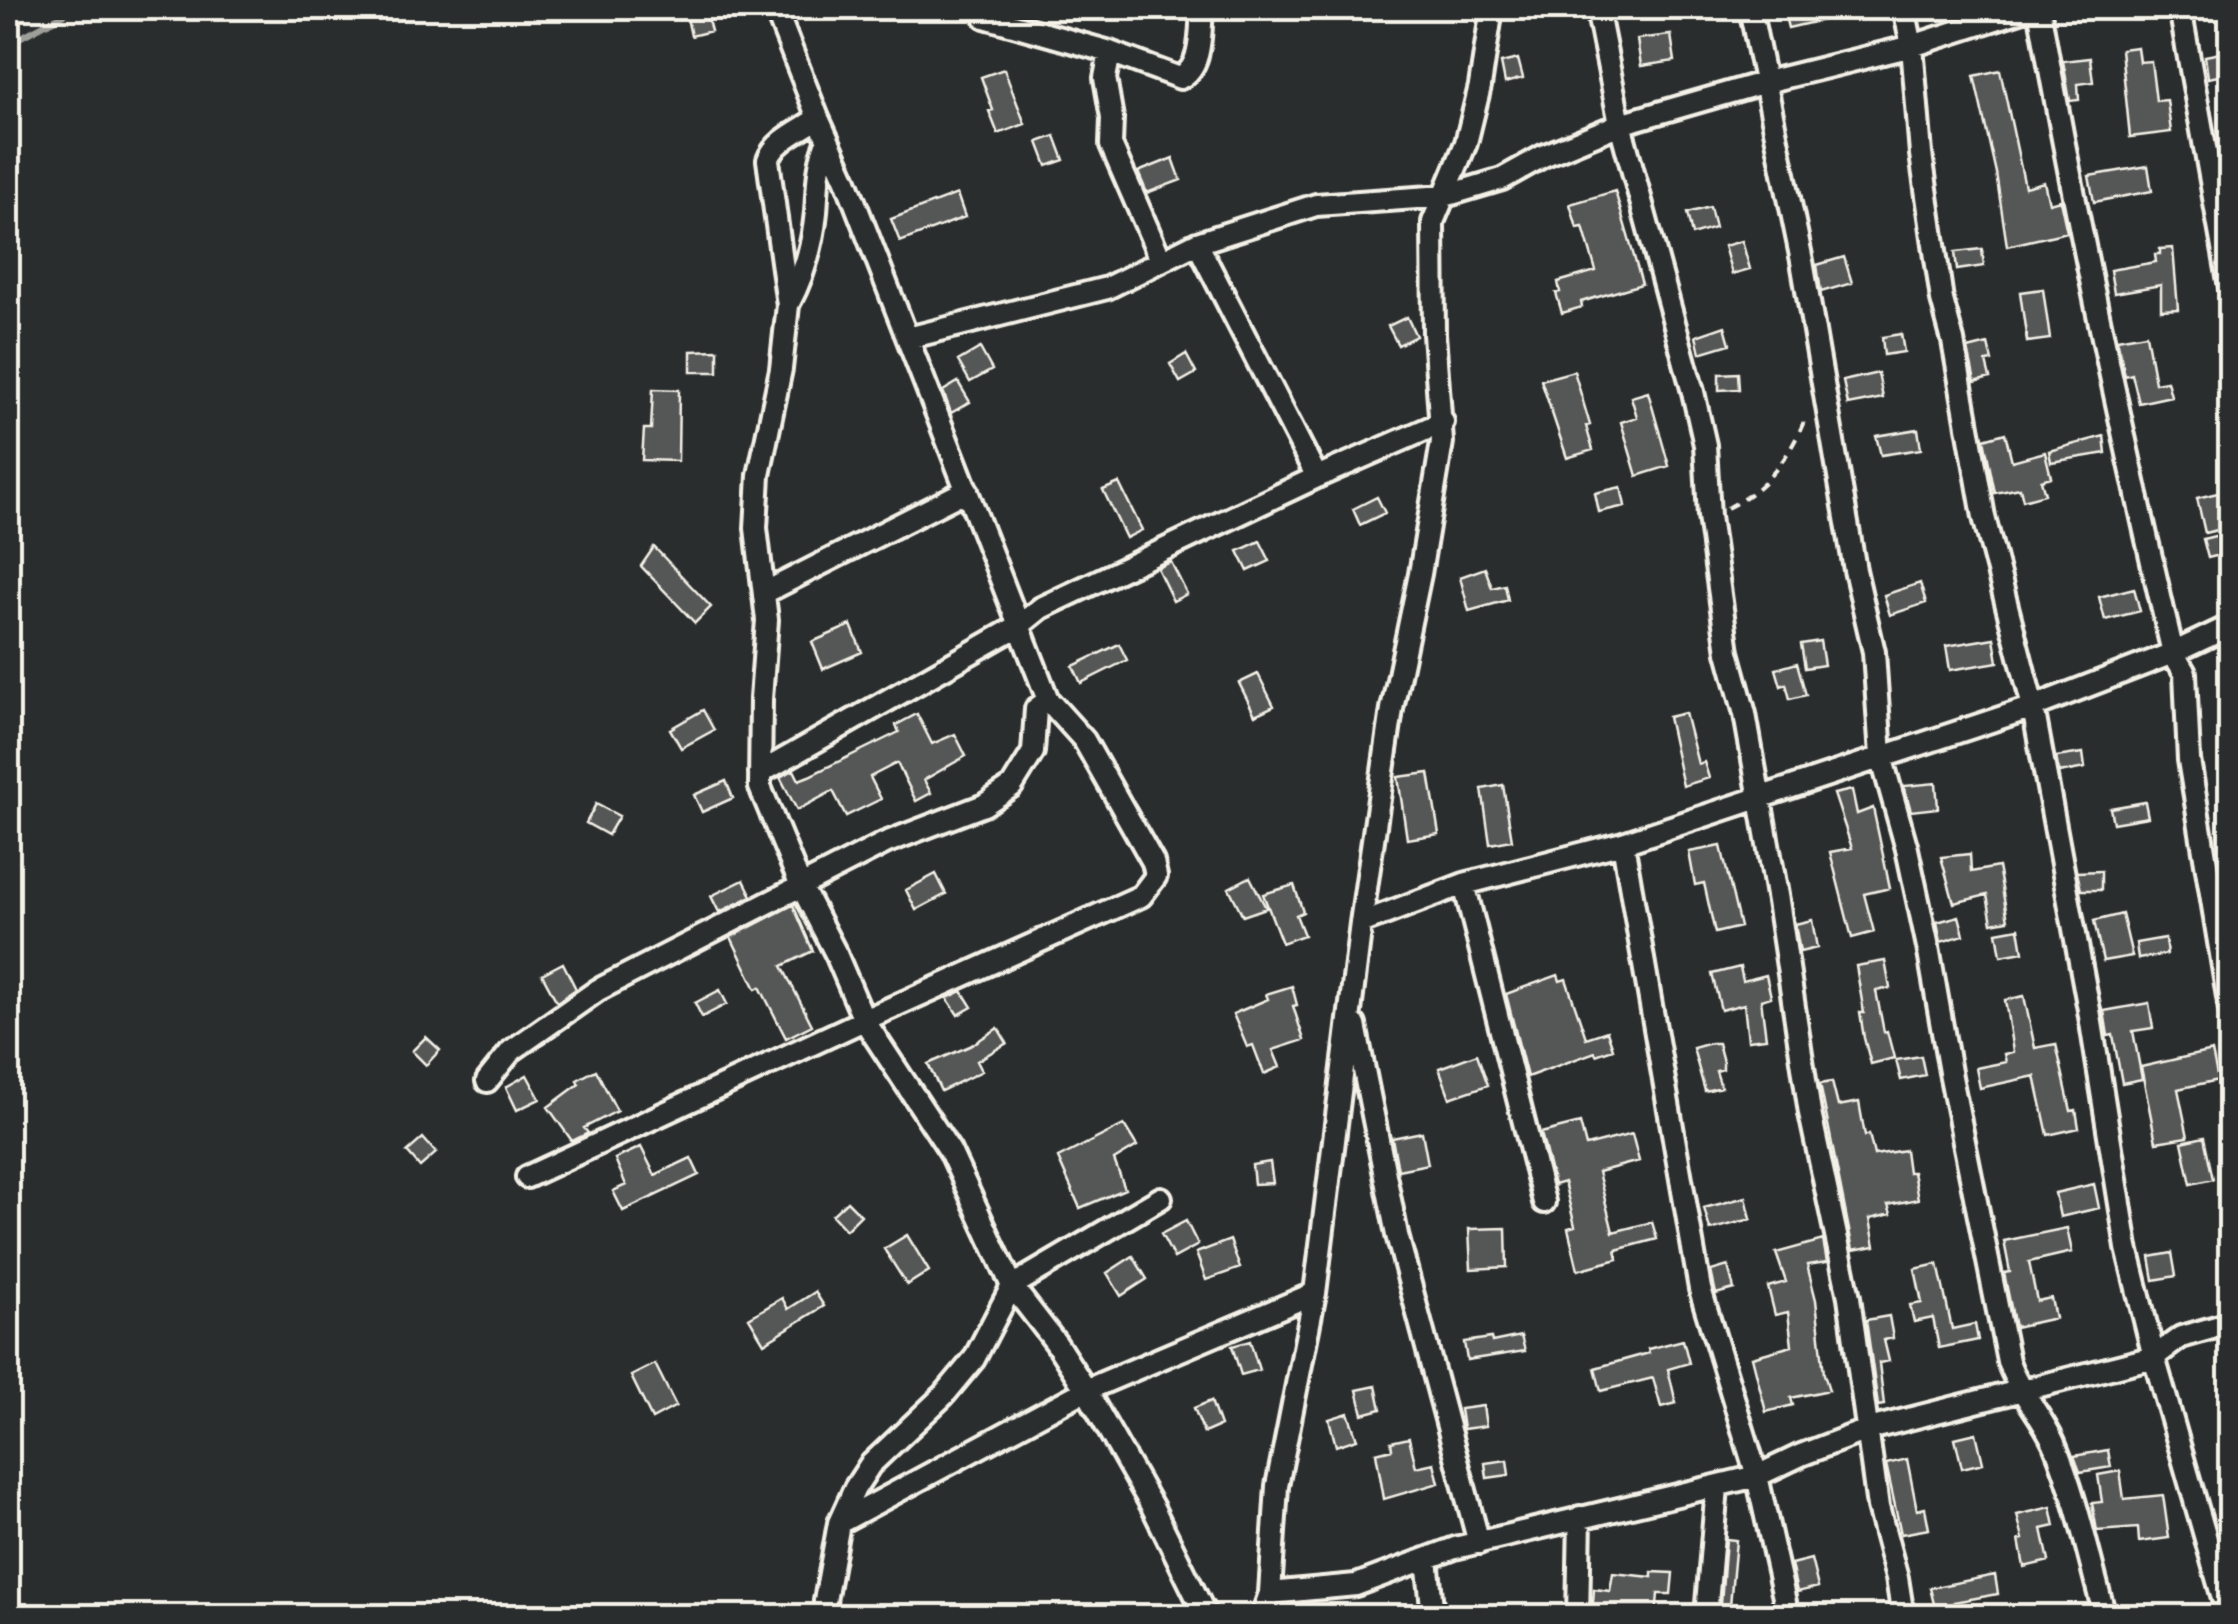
<svg xmlns="http://www.w3.org/2000/svg" width="2238" height="1624" font-family="'Patrick Hand',sans-serif">
  <style>
    .lines { fill: none; stroke-linecap: round; stroke-linejoin: round }
    .stream { stroke: #9f9f9a; stroke-width: 6 }
    .building { fill: #555756; stroke: #f4f1e8; stroke-width: 2.5 }
    .minor-casing { stroke: #f4f1e8; stroke-width: 28 }
    .path { stroke: #f4f1e8; stroke-width: 4; stroke-dasharray: 10 8; stroke-linecap: butt }
    .minor { stroke: #2a2d2e; stroke-width: 20 }
  </style>
  <rect width="100%" height="100%" fill="#2a2d2e"/>
  <filter id="ink" filterUnits="userSpaceOnUse"><feTurbulence type="fractalNoise" baseFrequency=".01" numOctaves="2"/><feDisplacementMap in="SourceGraphic" scale="20" xChannelSelector="R" yChannelSelector="G"/><feConvolveMatrix kernelMatrix="1 2 1 2 8 2 1 2 1" color-interpolation-filters="sRGB"/></filter>
  <g filter="url(#ink)">
    <g class="lines">
      <path class="stream" d="M8,44L76,8"/>
    </g>
    <path class="building" d="M685,8H705L711,31L691,36Z
      M1783,8H1848L1849,14L1788,28Z
      M1671,35L1675,61L1641,66L1637,39Z
      M2137,47L2139,62L2151,61L2156,101L2167,100L2171,132L2130,137L2121,49Z
      M2226,52L2229,74L2208,78L2205,56Z
      M2090,58L2093,82L2078,84L2079,100L2070,101L2063,61Z
      M1518,59L1523,78L1505,83L1501,63Z
      M1004,69L1025,124L998,134L989,111L993,110L981,77Z
      M2000,70L2025,187L2044,182L2049,203L2060,200L2067,232L2007,246L1996,173L1974,76Z
      M1055,136L1064,160L1047,166L1038,142Z
      M1173,158L1181,180L1147,193L1138,172Z
      M2148,166L2152,191L2094,202L2089,176Z
      M1615,191L1642,284L1581,302L1582,307L1562,313L1556,293L1560,292L1558,282L1596,271L1583,227L1577,228L1570,204Z
      M957,194L965,217L900,242L891,219Z
      M1710,207L1715,228L1692,235L1687,213Z
      M1742,241L1750,269L1732,274L1724,246Z
      M2173,248L2178,309L2161,310V285L2114,293L2110,270L2156,262L2155,254H2160V249Z
      M1982,249L1984,266L1957,270L1955,252Z
      M1844,257L1852,283L1821,292L1817,265Z
      M2043,289L2050,339L2027,342L2020,292Z
      M1407,317L1416,336L1398,345L1388,326Z
      M1725,326L1730,344L1700,353L1696,336Z
      M1901,334L1904,352L1884,355L1882,337Z
      M2146,334L2155,383L2167,381L2171,396L2139,403L2132,374L2125,376L2117,339Z
      M1988,344L1992,361L1986,362L1990,378L1975,382L1968,349Z
      M980,348L992,370L970,382L958,361Z
      M718,350V372H691V351Z
      M1186,354L1196,373L1180,382L1170,364Z
      M1574,371L1590,425L1586,426L1593,450L1567,458L1541,380Z
      M1738,373L1739,389L1719,390V374Z
      M1878,373L1883,398L1848,405L1843,381Z
      M958,382L970,402L951,413L943,391Z
      M653,389L679,390L678,461L642,460L644,429H651Z
      M1648,392L1669,466L1637,476L1621,422L1637,417L1631,397Z
      M1918,429L1921,449L1881,455L1876,436Z
      M2005,433L2012,461L2045,452L2051,477L2041,480L2045,494L2023,500L2020,488L1995,493L1984,439Z
      M2104,436L2106,453L2051,462L2049,451Z
      M1119,483L1142,530L1126,538L1103,490Z
      M1621,487L1625,506L1599,512L1595,493Z
      M2230,490V527L2205,533L2197,498Z
      M1377,497L1385,513L1360,525L1353,509Z
      M2219,535L2224,554L2208,558L2203,539Z
      M1260,541L1270,561L1248,571L1238,551Z
      M654,547L711,607L695,623L641,566Z
      M1171,562L1187,594L1173,601L1157,568Z
      M1485,568L1492,588L1505,585L1508,600L1469,611L1460,577Z
      M1920,583L1926,603L1890,615L1884,595Z
      M2134,588L2140,611L2105,620L2099,597Z
      M851,625L862,652L823,669L812,642Z
      M1994,638L1998,662L1950,670L1946,646Z
      M1820,641L1824,665L1805,668L1801,644Z
      M1119,644L1127,660L1081,683L1073,666Z
      M1797,663L1806,695L1790,699L1786,684L1781,686L1776,669Z
      M1258,674L1274,706L1255,715L1239,683Z
      M703,710L714,730L681,748L670,729Z
      M1685,713L1698,764L1704,762L1709,778L1683,786L1668,717Z
      M917,714L932,744L955,734L966,756L924,780L931,793L916,801L897,763L870,777L881,799L846,816L833,791L797,810L780,777L794,770L799,780L809,776L899,732L896,725Z
      M2083,753L2085,768L2059,773L2056,757Z
      M1429,773L1439,834L1407,839L1398,777Z
      M726,781L733,798L702,812L694,795Z
      M1936,783L1938,808L1911,811L1904,786Z
      M1503,785L1512,840L1490,844L1482,789Z
      M1852,790L1857,814L1873,808L1890,888L1864,894L1874,932L1852,938L1830,852L1852,848L1834,794Z
      M2145,802L2148,817L2113,823L2110,808Z
      M596,804L619,816L608,835L586,823Z
      M1721,846L1740,927L1715,933L1704,883L1695,885L1689,852Z
      M1970,854L1971,872L1998,867L2008,920L1992,923L1987,895L1954,903L1941,857Z
      M2101,871V890H2081L2077,872Z
      M936,874L946,894L916,910L906,890Z
      M1250,877L1266,908L1243,916L1229,888Z
      M744,880L752,896L719,912L711,896Z
      M1294,885L1303,912L1296,915L1304,935L1282,943L1263,894Z
      M793,905L813,951L782,966L812,1025L786,1038L760,987L756,989L731,937Z
      M2122,914L2132,956L2103,961L2094,921Z
      M1959,916L1964,935L1941,942L1937,922Z
      M1812,920L1817,948L1800,952L1795,924Z
      M2019,928L2023,952L2001,956L1997,932Z
      M2165,938L2167,954L2138,959L2136,943Z
      M1885,961L1890,988L1876,991L1884,1032L1887,1031L1894,1058L1871,1064L1864,1038L1860,1013H1864L1856,966Z
      M563,963L576,989L557,1002L542,974Z
      M1740,967L1743,981L1766,975L1771,997L1761,1000L1766,1038L1748,1040L1744,1004L1721,1010L1712,974Z
      M1558,975L1560,981L1566,979L1586,1038L1607,1031L1613,1049L1596,1055L1595,1052L1527,1077L1506,994Z
      M1292,986L1297,1005L1293,1006L1304,1040L1273,1050L1280,1067L1264,1074L1253,1045L1247,1047L1233,1014L1268,999L1266,994Z
      M720,990L727,1004L702,1017L695,1003Z
      M962,991L972,1007L958,1015L947,998Z
      M2024,996L2035,1048L2056,1044L2071,1111L2076,1110L2079,1128L2048,1135L2035,1076L1980,1088L1976,1068L2006,1062L2004,1054L2013,1052L2005,1000Z
      M2149,1003L2153,1028L2133,1031L2142,1079L2122,1083L2113,1035L2108,1036L2104,1011Z
      M998,1028L1007,1043L977,1061L982,1071L941,1091L928,1064L970,1046Z
      M426,1037L440,1050L426,1065L412,1051Z
      M1711,1043H1718L1723,1062V1069L1716,1071L1721,1087L1705,1091L1693,1048Z
      M2212,1051L2218,1080L2178,1089L2188,1137L2156,1142L2141,1067Z
      M1477,1054L1488,1085L1450,1098L1439,1068Z
      M1921,1056L1925,1075L1901,1080L1896,1060Z
      M596,1070L617,1111L584,1128L588,1133L572,1141L548,1107L579,1084L577,1080Z
      M527,1075L540,1099L517,1110L506,1087Z
      M1832,1082L1838,1106L1859,1102L1865,1136L1869,1134L1874,1155L1905,1150L1908,1172H1913L1918,1199L1888,1205L1891,1214L1870,1219L1875,1246L1853,1250L1820,1084Z
      M1580,1123L1586,1146L1632,1134L1639,1161L1598,1172L1613,1232L1652,1222L1657,1239L1616,1250L1618,1259L1578,1270L1568,1228L1575,1226L1564,1182L1554,1185L1541,1133Z
      M1124,1125L1137,1146L1114,1160L1125,1189L1080,1208L1058,1158Z
      M1422,1132L1428,1164L1398,1170L1392,1138Z
      M2204,1137L2213,1179L2191,1184L2182,1142Z
      M423,1138L436,1153L420,1167L407,1152Z
      M641,1147L655,1175L691,1158L699,1175L623,1211L613,1191L626,1185L615,1159Z
      M1270,1162L1273,1183L1254,1184L1252,1165Z
      M2094,1184L2099,1208L2060,1217L2055,1193Z
      M1746,1197L1751,1219L1710,1230L1704,1208Z
      M847,1201L861,1215L846,1230L832,1215Z
      M1186,1221L1198,1245L1174,1258L1161,1234Z
      M1506,1228L1507,1267L1471,1269L1469,1229Z
      M2067,1228L2072,1252L2029,1262L2037,1301L2051,1298L2055,1318L2015,1327L2004,1273L2010,1272L2004,1241Z
      M907,1235L929,1271L907,1285L884,1249Z
      M1230,1240L1240,1268L1206,1280L1196,1253Z
      M1823,1240L1827,1262L1807,1265L1816,1300L1824,1374L1829,1390L1791,1398L1793,1405L1766,1412L1752,1357L1792,1346L1788,1312L1775,1315L1768,1287L1786,1282L1776,1253Z
      M2172,1253L2176,1276L2154,1280L2150,1257Z
      M1133,1256L1147,1279L1121,1296L1107,1273Z
      M1938,1264L1952,1329L1975,1324L1978,1340L1939,1348L1933,1318L1914,1322L1910,1305L1922,1303L1915,1269Z
      M1728,1266L1734,1289L1716,1294L1711,1271Z
      M815,1292L824,1306L764,1343L749,1318L782,1298L788,1309Z
      M1889,1316L1893,1338L1884,1340L1889,1361L1879,1363L1884,1405L1878,1406L1866,1320Z
      M1521,1336L1525,1351L1467,1360L1464,1342L1491,1338L1492,1342Z
      M1683,1340L1689,1363L1668,1369L1676,1403L1661,1407L1653,1378L1601,1391L1595,1368L1649,1353L1648,1349Z
      M1250,1341L1259,1370L1241,1375L1232,1346Z
      M655,1364L676,1406L652,1419L631,1376Z
      M1376,1386L1381,1409L1363,1414L1357,1390Z
      M1211,1401L1220,1426L1204,1433L1194,1408Z
      M1483,1406L1486,1426L1463,1429L1460,1409Z
      M1348,1413L1357,1439L1336,1446L1329,1419Z
      M1976,1433L1983,1463L1962,1468L1955,1438Z
      M1409,1438L1416,1467L1434,1463L1439,1483L1384,1499L1376,1453L1392,1449L1391,1442Z
      M2108,1450L2111,1467L2080,1472L2074,1456Z
      M1907,1459L1917,1510L1925,1508L1929,1529L1901,1534L1886,1464Z
      M1507,1460L1509,1475L1487,1478L1485,1463Z
      M2120,1471L2124,1499L2163,1495L2169,1538L2139,1542L2138,1528L2097,1531L2092,1503L2102,1502L2098,1475Z
      M2051,1507L2055,1526L2042,1529L2049,1561L2024,1567L2019,1540L2023,1539L2017,1515Z
      M1726,1539L1736,1540L1729,1616H1720Z
      M1811,1559L1818,1587L1797,1592L1791,1564Z
      M1652,1572L1673,1573L1671,1594H1658L1656,1616H1592L1594,1589L1610,1591L1613,1573L1652,1577Z
      M1995,1575L1998,1594L1954,1602L1957,1616H1937L1930,1588Z"/>
    <g class="lines">
      <defs>
        <path id="minor" d="M1597,8L1620,124L1693,392L1705,445L1709,516L1728,652L1745,714L1778,901L1810,1113L1849,1297L1878,1507L1897,1578L1903,1616
          M1750,8L1802,261L1855,570L1874,652L1881,756L1907,849L1928,947L1950,1072L2008,1361C2018,1391 2041,1414 2054,1443C2077,1498 2089,1559 2105,1616
          M1904,8L1912,46L1921,154L1942,300L1953,341L1984,517L2033,707L2089,1010L2127,1248L2154,1357L2228,1616
          M2039,8C2077,224 2123,439 2173,653L2185,673L2189,760L2230,1009
          M2180,8L2230,287
          M985,17L1110,52L1180,78C1203,67 1200,30 1202,8
          M1110,52L1105,78L1112,118L1111,145L1161,260
          M818,118C801,130 775,140 768,160L788,305L781,369L759,475L756,528L767,620L761,699L760,787L800,884L836,954L864,1020L950,1151L1012,1286L1056,1343L1086,1390L1153,1508L1206,1616
          M1197,243L1317,477
          M788,305C803,277 813,244 816,212C818,186 817,164 828,140
          M908,338L1107,288L1197,243L1316,205L1445,196L1502,179L1543,156L1620,124L1766,82L1912,46L2030,8
          M766,592L967,490
          M760,773L1020,625L1041,608L1317,477L1443,422
          M1623,843L1700,1289L1757,1476L1785,1602L1784,1616
          M1464,884L1544,1202
          M1361,923L1464,884L1623,843L2033,707L2173,653L2230,626
          M1355,1025L1397,1235L1479,1543
          M487,1081L511,1051L598,990L885,843L984,805L1012,786L1033,752L1036,709L1048,700
          M527,1177L864,1020L1141,896L1156,876L1153,862L1084,740L1048,700L846,180L818,118L775,8
          M839,1523L1086,1390L1315,1293
          M1427,1559L1433,1616
          M1270,1593L1356,1585L1455,1548L1757,1476L1801,1455L1869,1429L2154,1357L2181,1337L2230,1323
          M825,1616V1601L839,1523L855,1488L870,1465L944,1395L974,1359L1012,1286L1161,1198
          M1262,1616L1270,1593L1277,1486L1315,1293L1361,923L1392,709L1420,574L1442,442L1434,334L1433,222L1466,143L1480,86L1492,8
          M1578,1616L1580,1517
          M1706,1616L1717,1487"/>
      </defs>
      <use href="#minor" class="minor-casing"/>
      <path class="path" d="M1727,508C1766,489 1791,456 1806,416"/>
      <use href="#minor" class="minor"/>
    </g>
  </g>
  <rect width="2238" height="1624" fill="none" stroke="#2a2d2e" stroke-width="40"/>
  <rect x="20" y="20" width="2198" height="1584" fill="none" stroke="#f4f1e8" stroke-width="4" filter="url(#ink)"/>
</svg>
